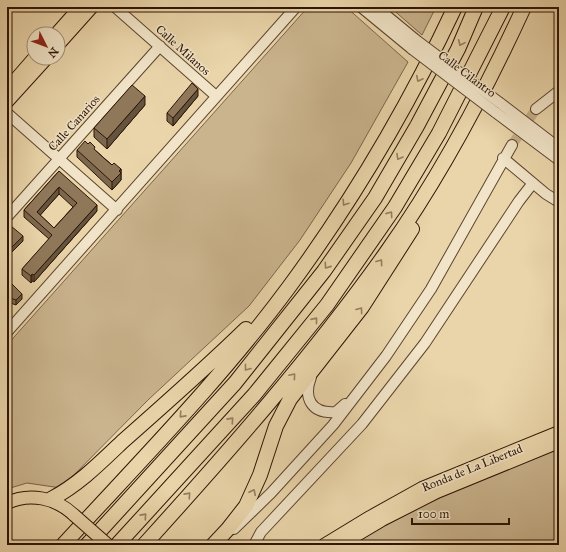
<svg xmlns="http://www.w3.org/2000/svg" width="566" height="552" font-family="'IM FELL Great Primer',serif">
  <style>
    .green { fill: #cab48e; stroke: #7c6449 }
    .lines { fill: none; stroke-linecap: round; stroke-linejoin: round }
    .minor-tunnel { stroke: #c4ae89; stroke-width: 10; stroke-dasharray: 10 5; stroke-linecap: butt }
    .minor-casing { stroke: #5c442e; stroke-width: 12 }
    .major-casing { stroke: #2d1404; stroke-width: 14 }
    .highway-casing { stroke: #2d1404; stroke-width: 16 }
    .minor { stroke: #f1e4c8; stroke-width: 10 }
    .major { stroke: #ead5aa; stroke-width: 12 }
    .highway { stroke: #ead5aa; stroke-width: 14 }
    .minor-bridge-casing { stroke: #5c442e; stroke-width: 12; stroke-linecap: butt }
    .major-bridge-casing { stroke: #2d1404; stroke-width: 14; stroke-linecap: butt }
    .minor-bridge { stroke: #f1e4c8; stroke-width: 10 }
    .major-bridge { stroke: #ead5aa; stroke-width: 12 }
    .wall { fill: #7b674d; stroke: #2d1404; fill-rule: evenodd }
    .shaded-wall { fill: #64543f; stroke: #2d1404 }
    .building { fill: #8f785a; stroke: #2d1404; fill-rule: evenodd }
    .oneway { stroke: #957e5f }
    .labels { text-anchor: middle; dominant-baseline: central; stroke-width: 3; stroke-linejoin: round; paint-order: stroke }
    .street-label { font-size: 12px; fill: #2d1404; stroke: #f1e4c8 }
  </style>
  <rect width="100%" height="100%" fill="#ead5aa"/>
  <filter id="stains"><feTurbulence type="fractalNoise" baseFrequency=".005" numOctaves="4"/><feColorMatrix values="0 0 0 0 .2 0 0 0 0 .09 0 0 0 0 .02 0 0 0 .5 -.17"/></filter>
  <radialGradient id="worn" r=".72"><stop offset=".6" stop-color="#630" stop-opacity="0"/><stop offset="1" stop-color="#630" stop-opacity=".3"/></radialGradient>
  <path class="green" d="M308,7H346L408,62L351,163L300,240L249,306L148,400L61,488L27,483L7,489V345Z
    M390,7H436L422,35Z
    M559,448V534L549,545H351L418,507Z"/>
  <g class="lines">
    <path class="minor-tunnel" d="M512,145L536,109"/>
    <defs>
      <path id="minor" d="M115,7L216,96
        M361,7L412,49
        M376,7L416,40
        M500,103L559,148
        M536,109L559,91
        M495,112L559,160
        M7,113L117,210
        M503,158L546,194L559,202
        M7,217L160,46
        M7,332L296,7
        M311,377C303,398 311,414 336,412L345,404
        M234,529L271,493L333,425L386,356L431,289L512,145
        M254,545L261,532L362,424L425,343L519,201L533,183"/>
      <path id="major" d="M56,34L80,7
        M58,45L92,7
        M7,89L34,58
        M7,102L47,58
        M7,503C30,492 56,498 74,515
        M324,545L370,517L422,488L559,432
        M340,545L382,520L437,492L559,442"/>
      <path id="highway" d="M51,499C78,485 100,463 122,442C164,405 206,368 246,329
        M63,545C140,461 221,379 289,287C353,200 409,105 455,7
        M87,545L235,383L324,271L375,198L417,126L458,49L476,7
        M117,545L254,395L327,305L395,207L439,133L503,7
        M144,545C229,451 312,357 386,253C440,177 485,92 524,7
        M213,545L228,529L246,506L260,475L276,426L290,399L362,307L412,229"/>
    </defs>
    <use href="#minor" class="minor-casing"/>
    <use href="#major" class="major-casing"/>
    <use href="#highway" class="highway-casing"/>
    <use href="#minor" class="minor"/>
    <use href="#major" class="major"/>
    <use href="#highway" class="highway"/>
    <defs>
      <path id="minor-bridge" d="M416,40L500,103
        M412,49L495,112"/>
      <path id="major-bridge" d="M74,515L108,545"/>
    </defs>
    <use href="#minor-bridge" class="minor-bridge-casing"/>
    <use href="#major-bridge" class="major-bridge-casing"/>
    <use href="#minor-bridge" class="minor-bridge"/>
    <use href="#major-bridge" class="major-bridge"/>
  </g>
  <path class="wall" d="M198,96L173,126L167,121V113Z
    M145,105L107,149L94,137V128Z
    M77,150H95L112,165L121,169V180L112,190L77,157Z
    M59,171L97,211L34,282L32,281L31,283L22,275V269L49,239L24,217V210ZM59,194L73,207L54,228L40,215Z
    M7,279L22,299L16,305L13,304L7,299Z"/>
  <path class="shaded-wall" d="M198,89V96L173,126V118Z
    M145,96V105L107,149V139Z
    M121,169V180L112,190V182Z
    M59,187V194L37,219V212Z
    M97,205V211L34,282V275Z
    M23,236V241L7,257V252Z
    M32,274V281L31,283V276Z
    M22,294V299L16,305V300Z"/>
  <path class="building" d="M192,83L198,89L173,118L167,113Z
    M132,85L145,96L107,139L94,128Z
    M85,141L88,144L90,142L95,147L94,149L106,160L112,165L114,163L121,169L119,171L121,173L112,182L77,150Z
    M59,171L97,205L34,275L32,274L31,276L22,269L52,235L24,210ZM59,187L77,203L54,228L37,212Z
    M11,226L23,236L7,252V231Z
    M7,279L22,294L16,300L13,299L7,294Z"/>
  <defs><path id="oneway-chevron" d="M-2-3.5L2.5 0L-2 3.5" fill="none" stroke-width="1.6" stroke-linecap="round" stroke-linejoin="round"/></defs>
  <g class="oneway">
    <use href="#oneway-chevron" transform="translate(461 43) rotate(114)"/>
    <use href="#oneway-chevron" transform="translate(419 79) rotate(117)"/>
    <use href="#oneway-chevron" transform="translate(399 157) rotate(120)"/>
    <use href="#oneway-chevron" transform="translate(345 203) rotate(123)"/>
    <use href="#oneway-chevron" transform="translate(390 214) rotate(-55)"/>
    <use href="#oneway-chevron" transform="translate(380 262) rotate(-54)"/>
    <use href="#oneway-chevron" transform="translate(327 266) rotate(125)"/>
    <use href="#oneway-chevron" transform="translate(360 310) rotate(-54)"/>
    <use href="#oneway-chevron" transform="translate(315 320) rotate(-51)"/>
    <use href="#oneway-chevron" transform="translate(247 368) rotate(128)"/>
    <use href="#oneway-chevron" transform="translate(293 376) rotate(-50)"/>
    <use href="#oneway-chevron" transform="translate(182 415) rotate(132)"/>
    <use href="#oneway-chevron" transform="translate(231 420) rotate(-48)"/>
    <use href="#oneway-chevron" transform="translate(253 492) rotate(-64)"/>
    <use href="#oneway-chevron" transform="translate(188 495) rotate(-48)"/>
    <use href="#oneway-chevron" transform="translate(144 516) rotate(-48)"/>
  </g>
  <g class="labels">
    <g class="street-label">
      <text transform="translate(183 50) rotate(42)">Calle Milanos</text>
      <text transform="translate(467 74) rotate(37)">Calle Cilantro</text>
      <text transform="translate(74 123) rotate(-48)">Calle Canarios</text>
      <text transform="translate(472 468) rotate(-22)">Ronda de La Libertad</text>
    </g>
  </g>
  <rect width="566" height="552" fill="none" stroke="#ead5aa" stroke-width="24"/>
  <rect x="8" y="8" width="550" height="536" fill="none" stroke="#2d1404" stroke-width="2"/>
  <rect x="12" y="12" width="542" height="528" fill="none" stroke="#2d1404"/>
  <g transform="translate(46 46) rotate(132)"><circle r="19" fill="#f1e4c8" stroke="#a3917a"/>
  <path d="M0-3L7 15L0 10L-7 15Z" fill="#8f2418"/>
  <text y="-6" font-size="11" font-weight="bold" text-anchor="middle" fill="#2d1404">N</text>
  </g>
  <path d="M412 518v6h97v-6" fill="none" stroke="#2d1404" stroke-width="2"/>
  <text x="418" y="518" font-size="12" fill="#2d1404" stroke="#f1e4c8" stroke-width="3" paint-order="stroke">100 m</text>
  <rect width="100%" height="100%" filter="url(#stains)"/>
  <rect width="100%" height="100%" fill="url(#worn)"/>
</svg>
